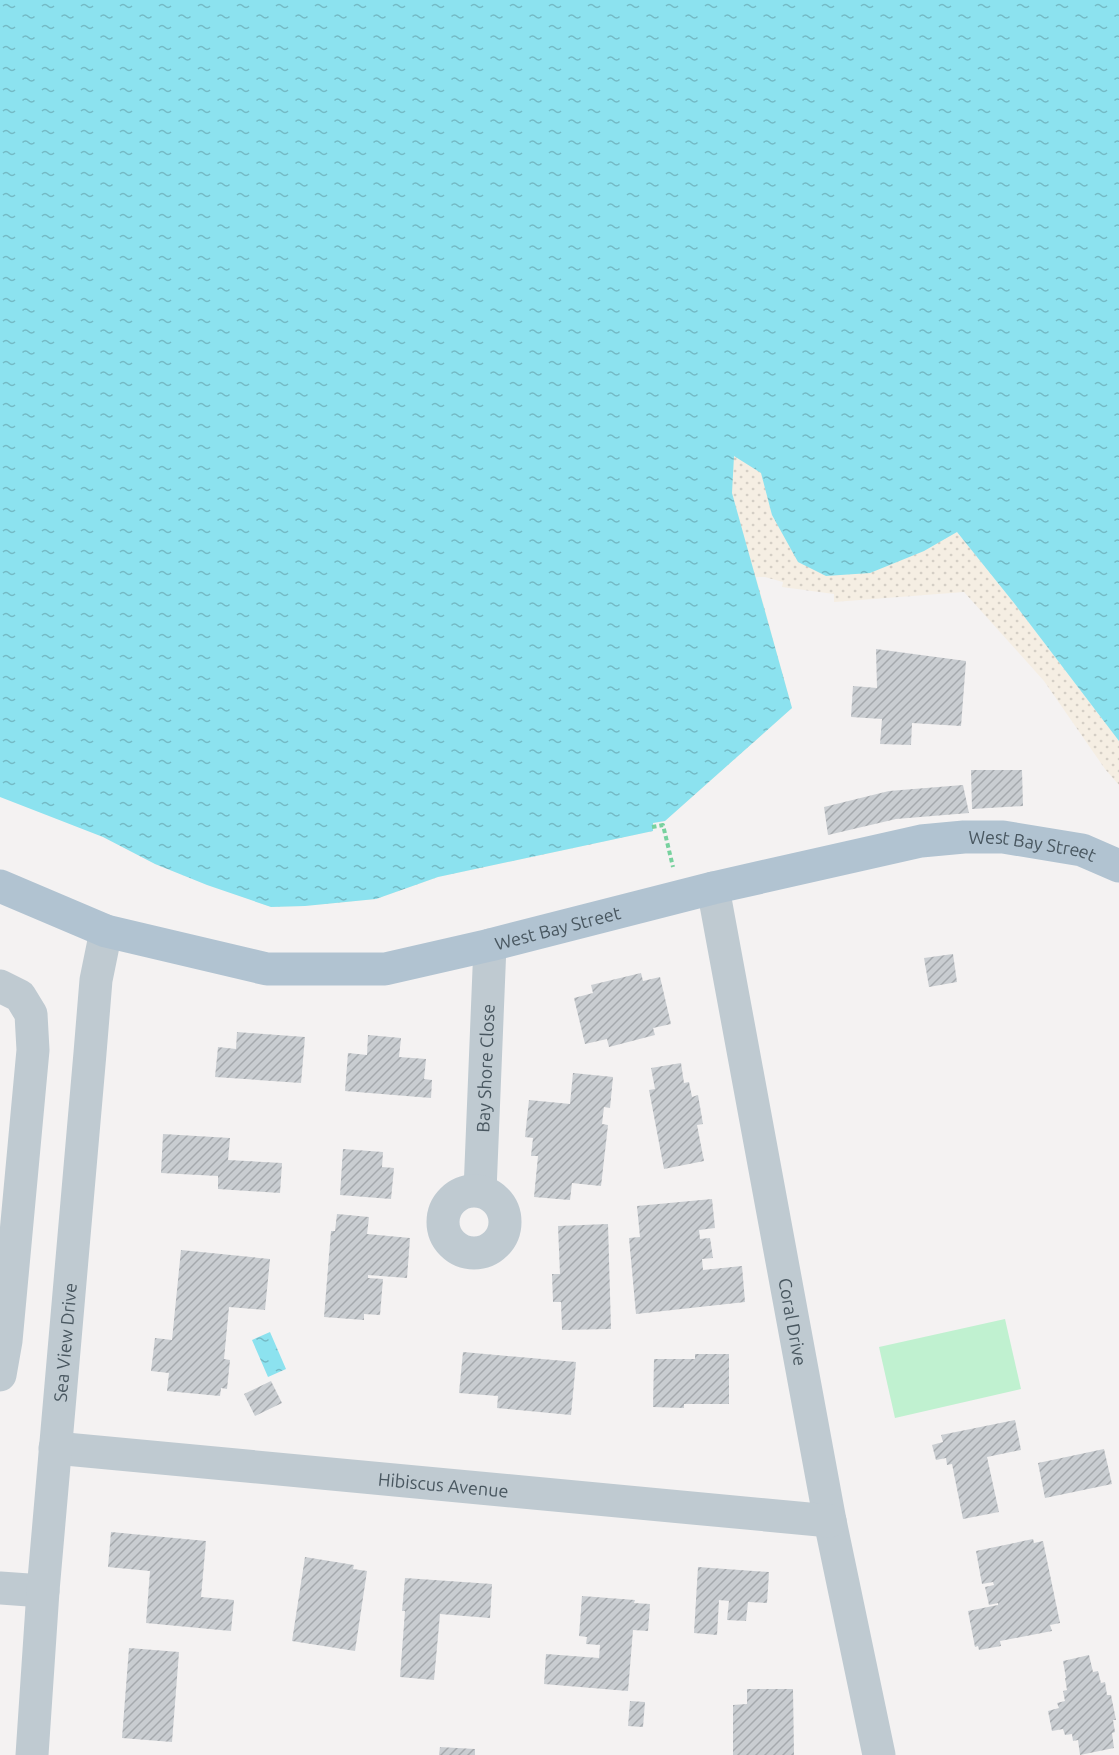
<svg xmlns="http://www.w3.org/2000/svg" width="1119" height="1755" font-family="Ubuntu,sans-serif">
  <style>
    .grass { fill: #c0f1d0 }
    .sand { fill: url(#sand-dots) }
    .water { fill: url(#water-ripples) }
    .building { fill: url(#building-hatch) }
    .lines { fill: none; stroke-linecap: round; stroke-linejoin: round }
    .path { stroke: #77d19e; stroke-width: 4; stroke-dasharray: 4.5 3; stroke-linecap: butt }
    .minor { stroke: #bfcad1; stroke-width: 33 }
    .major { stroke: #b1c3d1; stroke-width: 33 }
    .labels { text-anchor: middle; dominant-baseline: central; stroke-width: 5; stroke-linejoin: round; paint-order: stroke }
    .street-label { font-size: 18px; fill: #495760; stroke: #fff }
  </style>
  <defs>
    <pattern id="sand-dots" width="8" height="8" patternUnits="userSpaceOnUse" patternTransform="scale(1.5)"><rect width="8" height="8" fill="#f5eee3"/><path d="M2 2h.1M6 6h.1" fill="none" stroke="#d4cec5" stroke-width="1.8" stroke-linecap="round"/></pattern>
    <pattern id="water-ripples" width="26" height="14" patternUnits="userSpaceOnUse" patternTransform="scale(1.5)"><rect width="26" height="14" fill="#8ce2ef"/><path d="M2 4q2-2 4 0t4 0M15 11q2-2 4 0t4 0" fill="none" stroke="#74bac5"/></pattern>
    <pattern id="building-hatch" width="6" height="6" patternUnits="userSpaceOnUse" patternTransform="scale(1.5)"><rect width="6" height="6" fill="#c9cdd1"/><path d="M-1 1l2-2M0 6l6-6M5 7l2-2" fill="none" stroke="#a5a9ad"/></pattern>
  </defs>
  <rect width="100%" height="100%" fill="#f4f2f2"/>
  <path class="grass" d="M1005,1319L1021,1389L895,1418L879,1347Z"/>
  <path class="sand" d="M724,439L957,532L1014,603L1119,741V785L1105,769L1044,681L964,592L834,602V594L782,587L783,582L765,577H756L792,708L665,821L653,823V831L438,877L376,899L305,906L271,907L155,864Z"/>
  <path class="water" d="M0,0H1119V741L1014,603L957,532L924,551L870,573L826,576L798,562L772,515L761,473L734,456L732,493L792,708L665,821L653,823V831L438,877L376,899L305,906L271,907L207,885L155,864L103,837L0,797Z
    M270,1332L286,1369L268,1377L252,1340Z"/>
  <path class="building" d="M876,649L966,661L961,726L912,723L911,745L880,744L882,719L851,717L853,686L877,688Z
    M971,770H1022L1023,806L972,809Z
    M963,785L969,813L896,819L828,835L824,807L889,791Z
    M953,954L957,982L929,987L924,958Z
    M641,973L643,981L660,977L671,1024L653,1028L655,1035L609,1047L607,1039L585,1044L574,998L593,993L591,985Z
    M237,1032L305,1037L301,1083L215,1077L218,1047L236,1049Z
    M368,1035L401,1038L399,1057L426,1059L424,1079L432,1080L431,1098L345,1091L348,1053L367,1055Z
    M681,1063L684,1083L689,1082L692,1097L698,1095L703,1124L697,1125L704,1161L664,1169L649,1090L655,1089L651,1068Z
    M573,1073L613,1077L610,1108L604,1107L602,1124L608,1125L601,1186L572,1183L570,1200L534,1197L538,1156H531L533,1138L525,1137L529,1100L570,1104Z
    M163,1134L230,1138L228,1160L282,1163L280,1193L218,1189V1176L161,1173Z
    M343,1149L383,1152L382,1167L394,1168L391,1199L340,1195Z
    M712,1199L715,1228L699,1230L700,1239L710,1238L713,1258L702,1259L703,1270L742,1266L745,1302L636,1314L629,1238L640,1237L637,1206Z
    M337,1214L369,1217L367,1234L410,1238L407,1278L368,1275V1278L383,1279L380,1315L364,1314V1320L324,1317L331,1231H335Z
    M608,1224L611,1329L562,1330L561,1302H553L552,1274H560L558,1226Z
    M181,1250L270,1259L265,1310L229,1307L224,1359L230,1360L227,1389L221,1388L220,1396L167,1391L169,1373L151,1371L155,1338L172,1340Z
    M463,1352L576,1362L571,1415L497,1408L498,1396L459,1393Z
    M695,1354H729V1404H684V1408L653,1407L654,1359H695Z
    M271,1381L282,1403L255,1416L244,1394Z
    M1015,1420L1021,1450L987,1457L999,1512L963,1519L952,1464L947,1465L946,1458L936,1460L932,1445L943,1442L941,1435Z
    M1104,1449L1112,1484L1045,1498L1038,1463Z
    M111,1532L206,1541L201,1597L234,1600L231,1631L146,1623L150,1571L108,1567Z
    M1033,1539L1034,1543L1043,1541L1060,1623L1050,1625L1052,1631L1000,1641L1001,1646L979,1650L978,1646L975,1647L968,1611L998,1605V1603L989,1605L985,1587L994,1585L993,1582L982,1584L976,1551Z
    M305,1557L354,1565L353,1569L367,1571L355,1651L292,1641Z
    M698,1567L769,1572L767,1603L748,1602L746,1621L727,1620L729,1601L719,1600L717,1635L694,1633Z
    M405,1578L492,1584L490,1618L440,1614L434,1680L400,1677L405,1611H402Z
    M582,1596L635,1600L634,1603L650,1604L648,1631L633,1630L628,1691L544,1684L546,1654L599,1658L600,1645L586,1644L587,1637L579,1636Z
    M129,1648L179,1652L172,1742L122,1738Z
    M1089,1655L1093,1672L1098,1671L1101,1683L1105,1682L1107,1695H1111L1116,1720H1113L1115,1732L1112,1733L1114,1748L1080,1755L1078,1740L1073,1741L1072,1734L1065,1735L1063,1729L1052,1731L1048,1711L1059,1708L1057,1703L1065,1701L1063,1691L1067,1690L1065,1678H1066L1063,1661Z
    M747,1689H793L794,1755H733V1705L747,1704Z
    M630,1701L645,1702L643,1727L628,1726Z
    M440,1747L475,1749V1755H439Z"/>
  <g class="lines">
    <path class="path" d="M652,827L663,825L673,867"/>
    <g class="minor">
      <path id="s1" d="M713,888L830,1521L879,1755"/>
      <path d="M0,986L20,996L31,1014L33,1050L6,1341L0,1375"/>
      <path id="s2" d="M480,1191L490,945"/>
      <circle cx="474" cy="1222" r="31"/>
      <path id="s3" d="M55,1448L830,1521"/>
      <path d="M0,1588L43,1591"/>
      <path id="s4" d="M32,1755L43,1591L90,1053L96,980L106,931"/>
    </g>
    <path class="major" id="s5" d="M0,886L106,931L267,969H385L490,945L713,888L921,841L964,837H1003L1082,850L1119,866"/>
  </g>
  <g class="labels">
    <g class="street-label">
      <text stroke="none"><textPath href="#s5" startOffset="1062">West Bay Street</textPath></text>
      <text stroke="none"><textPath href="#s5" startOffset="576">West Bay Street</textPath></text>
      <text stroke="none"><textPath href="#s2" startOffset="123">Bay Shore Close</textPath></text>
      <text stroke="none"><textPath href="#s1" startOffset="441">Coral Drive</textPath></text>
      <text stroke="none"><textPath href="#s4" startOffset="414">Sea View Drive</textPath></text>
      <text stroke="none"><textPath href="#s3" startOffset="390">Hibiscus Avenue</textPath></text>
    </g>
  </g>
</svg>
